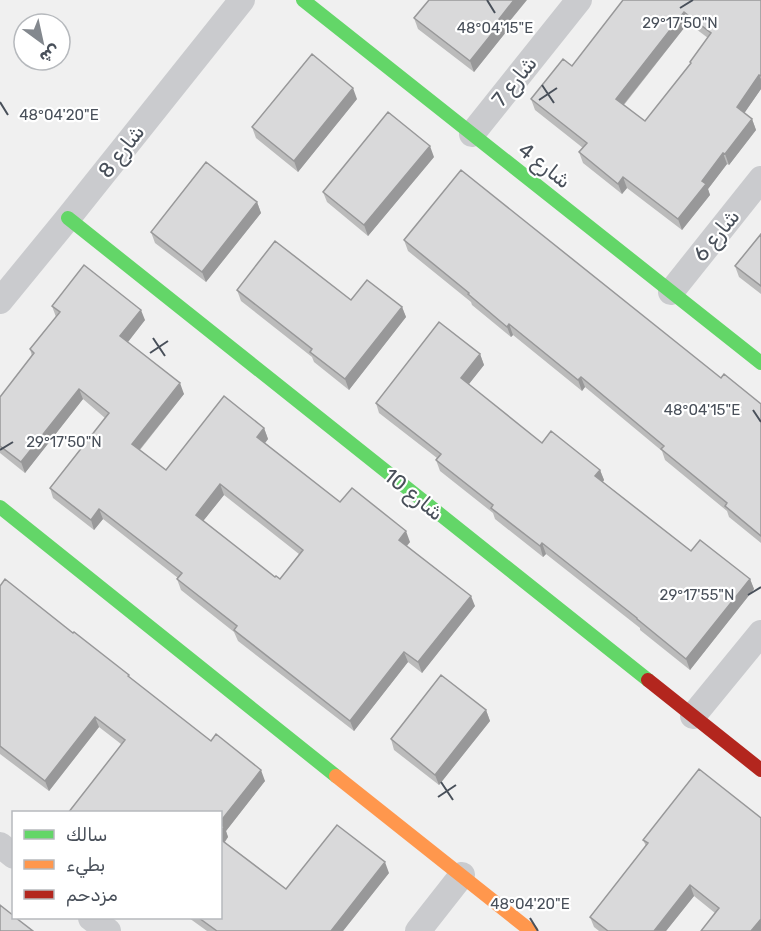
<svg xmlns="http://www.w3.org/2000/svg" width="761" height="931" font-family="Rubik,Vazirmatn,sans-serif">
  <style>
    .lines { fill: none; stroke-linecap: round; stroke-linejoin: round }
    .street { stroke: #cacbce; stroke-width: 26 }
    .fast { stroke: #63d668; stroke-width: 14 }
    .slow { stroke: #ff974d; stroke-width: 14 }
    .jam { stroke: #b3261e; stroke-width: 14 }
    .wall { fill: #bbb; fill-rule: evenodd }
    .shaded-wall { fill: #989899 }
    .building { fill: #d9d9da; stroke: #989899; stroke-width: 1.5; fill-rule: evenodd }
    .ticks { fill: none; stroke: #49505a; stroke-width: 2 }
    .labels { text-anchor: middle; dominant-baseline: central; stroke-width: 4.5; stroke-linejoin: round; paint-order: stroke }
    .street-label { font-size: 21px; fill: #49505a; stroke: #fff }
    .ticks-label { font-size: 15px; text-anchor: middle; fill: #49505a; stroke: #fff; stroke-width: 4.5; stroke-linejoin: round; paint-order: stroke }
  </style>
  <rect width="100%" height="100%" fill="#f0f0f0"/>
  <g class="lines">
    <path class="street" d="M472,134L579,0
      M671,292L761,179
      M0,301L68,218L242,0
      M693,716L761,633
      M0,845L14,856
      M91,918L108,931
      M418,931L462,875"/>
    <path class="fast" d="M303,0L761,363
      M68,218L648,680
      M0,507L336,776"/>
    <path class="slow" d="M336,776L531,931"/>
    <path class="jam" d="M648,680L761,770"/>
  </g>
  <path class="wall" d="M623,0H761V89L744,113L752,119L756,130L729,165L727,164L708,189L710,195L682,230L627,188L622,194L583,163L579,152L583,148L535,110L531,99L572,66ZM688,23L708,38L690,62L691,63L645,121L624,105Z
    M414,18L504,28L506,32L474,72L418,29Z
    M357,99L298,172L256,138L252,127Z
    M434,157L368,236L327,202L323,192Z
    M257,202L261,213L206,282L155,243L151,232Z
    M761,234V294L739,277L735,266Z
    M404,240L721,378L761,404V543L729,517L727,511L665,460L662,451L585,387L582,391L513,335L511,337L472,305L471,302L408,251Z
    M237,290L351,300L402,307L406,317L349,390L314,362L312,357L241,301Z
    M52,306L145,320L128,342L184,394L140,450L166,470L264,428L268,439L265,443L340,502L410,542L407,546L475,606L422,673L408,662L354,731L238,641L234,632L181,590L177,579L178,578L103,519L94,530L53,498L50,488L105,418L83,399L25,473L0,453V397L32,356L30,349L56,317ZM224,495L299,554L280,579L275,577L203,521Z
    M480,354L484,365L468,385L542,443L600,470L604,480L603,482L691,551L750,579L754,589L690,670L640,630V628L546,554L543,557L495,519L493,513L440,471L436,460L437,458L379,413L376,403Z
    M0,586L130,678L211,741L265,781L226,831L228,837L225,842L286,889L389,873L343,931H207L189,918H220L121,744L99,727L49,791L0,754Z
    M486,710L490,721L439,785L394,750L391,739Z
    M643,840L761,931L715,913L694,896L666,931H599L594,927L590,917L646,846Z"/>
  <path class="shaded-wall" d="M514,0H527L504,28L506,32L474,72L470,61L499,19Z
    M684,12L688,23L620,109L616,99Z
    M759,75L761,79V89L741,118L737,107Z
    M353,88L357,99L298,172L294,161Z
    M752,119L756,130L729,165L725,154Z
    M430,146L434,157L368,236L364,225Z
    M723,153L727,164L708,189L710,195L682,230L678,219L702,181Z
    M623,177L627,188L622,194L618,184Z
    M257,202L261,213L206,282L202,272Z
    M402,307L406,317L349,390L345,379Z
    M141,310L145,320L124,347L120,336Z
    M509,324L513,335L511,337L507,327Z
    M480,354L484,365L465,389L461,378Z
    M581,377L585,387L582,391L578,380Z
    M180,383L184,394L136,454L132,444Z
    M79,389L83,399L25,473L21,462Z
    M264,428L268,439L261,448L257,437Z
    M600,470L604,480L599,487L595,476Z
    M220,484L224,495L200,525L196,515Z
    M99,509L103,519L94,530L91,520Z
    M406,531L410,542L403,550L399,540Z
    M542,543L546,554L543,557L540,546Z
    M750,579L754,589L690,670L686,659Z
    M471,596L475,606L422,673L418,662Z
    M404,652L408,662L354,731L350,721Z
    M486,710L490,721L439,785L435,775Z
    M95,717L99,727L49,791L45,781Z
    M261,770L265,781L226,831L228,837L221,847L220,822Z
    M385,862L389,873L343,931H331Z
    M690,885L694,896L666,931H654Z
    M761,919V931H751Z"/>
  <path class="building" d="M429,0H514L499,19L502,21L470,61L414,18Z
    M623,0H761V76L759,75L737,107L752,119L725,154L723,153L702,181L706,184L678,219L623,177L618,184L579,152L587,143L531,99L563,59L572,66ZM684,12L711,33L690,62L691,63L645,121L616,99Z
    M312,54L353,88L294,161L252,127Z
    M388,112L430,146L364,225L323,192Z
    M206,162L257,202L202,272L151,232Z
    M461,170L721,378L724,374L761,404V536L725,506L727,503L661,449L664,446L581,377L578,380L509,324L507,327L468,294L469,293L404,240Z
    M761,234V286L735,266Z
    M275,241L351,300L367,280L402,307L345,379L310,352L312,349L237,290Z
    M84,265L141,310L120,336L180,383L132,444L166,470L224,396L264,428L257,437L340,502L352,488L406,531L399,540L471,596L418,662L404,652L350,721L234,630L237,626L177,579L182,573L99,509L91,520L50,488L109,413L79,389L21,462L0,446V397L34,353L30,349L60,312L52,306ZM220,484L303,550L280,579L276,576L275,577L196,515Z
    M439,322L480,354L461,378L542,443L551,431L600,470L595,476L691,551L700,540L750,579L686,659L637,619V618L542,543L540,546L491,508L493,505L436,460L441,454L376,403Z
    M5,579L73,633L74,632L129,675L128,676L211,741L216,734L261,770L220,822V813H68L125,740L95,717L45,781L0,746V586Z
    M441,675L486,710L435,775L391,739Z
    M699,769L761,818V919L751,931H701L719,908L690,885L654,931H608L590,917L648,843L643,840Z
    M220,824L224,827L220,832Z
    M337,825L385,862L331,931H217L199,918H220V839L286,889Z
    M0,905L14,916V918H16L33,931H0Z"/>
  <path class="ticks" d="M487,0L495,13M680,8L693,0M542,85L554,103M539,100L557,88M0,102L8,115M153,338L165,356M150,353L168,341M753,410L761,422M0,450L13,442M748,595L761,587M441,782L453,800M438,797L456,785M530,918L538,931"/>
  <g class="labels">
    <g class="street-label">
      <text transform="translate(514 81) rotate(-51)">شارع 7</text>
      <text transform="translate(121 151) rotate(-52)">شارع 8</text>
      <text transform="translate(545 165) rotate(38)">شارع 4</text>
      <text transform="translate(716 235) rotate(-51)">شارع 6</text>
      <text transform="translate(414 494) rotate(39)">شارع 10</text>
    </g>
  </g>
  <g class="ticks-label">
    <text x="680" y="28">29°17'50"N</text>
    <text x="495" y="33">48°04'15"E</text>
    <text x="59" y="120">48°04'20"E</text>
    <text x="702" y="415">48°04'15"E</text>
    <text x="64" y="447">29°17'50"N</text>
    <text x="697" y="600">29°17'55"N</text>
    <text x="530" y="909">48°04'20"E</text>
  </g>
  <rect x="12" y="811" width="210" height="108" fill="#ffffff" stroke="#b6b9bd" stroke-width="1.5"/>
  <rect x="24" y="830" width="30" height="9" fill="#63d668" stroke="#b6b9bd" stroke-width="1.5"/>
  <text x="66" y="841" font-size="18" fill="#49505a">سالك</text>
  <rect x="24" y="860" width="30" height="9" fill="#ff974d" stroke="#b6b9bd" stroke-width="1.5"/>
  <text x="66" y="871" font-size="18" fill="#49505a">بطيء</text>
  <rect x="24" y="890" width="30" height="9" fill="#b3261e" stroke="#b6b9bd" stroke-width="1.5"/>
  <text x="66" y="901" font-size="18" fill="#49505a">مزدحم</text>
  <g transform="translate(42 42) rotate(147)"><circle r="28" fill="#ffffff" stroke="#b6b9bd" stroke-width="1.5"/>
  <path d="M0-4.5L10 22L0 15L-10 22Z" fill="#83888e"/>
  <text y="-9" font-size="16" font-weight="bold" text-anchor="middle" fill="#49505a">ش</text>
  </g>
</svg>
